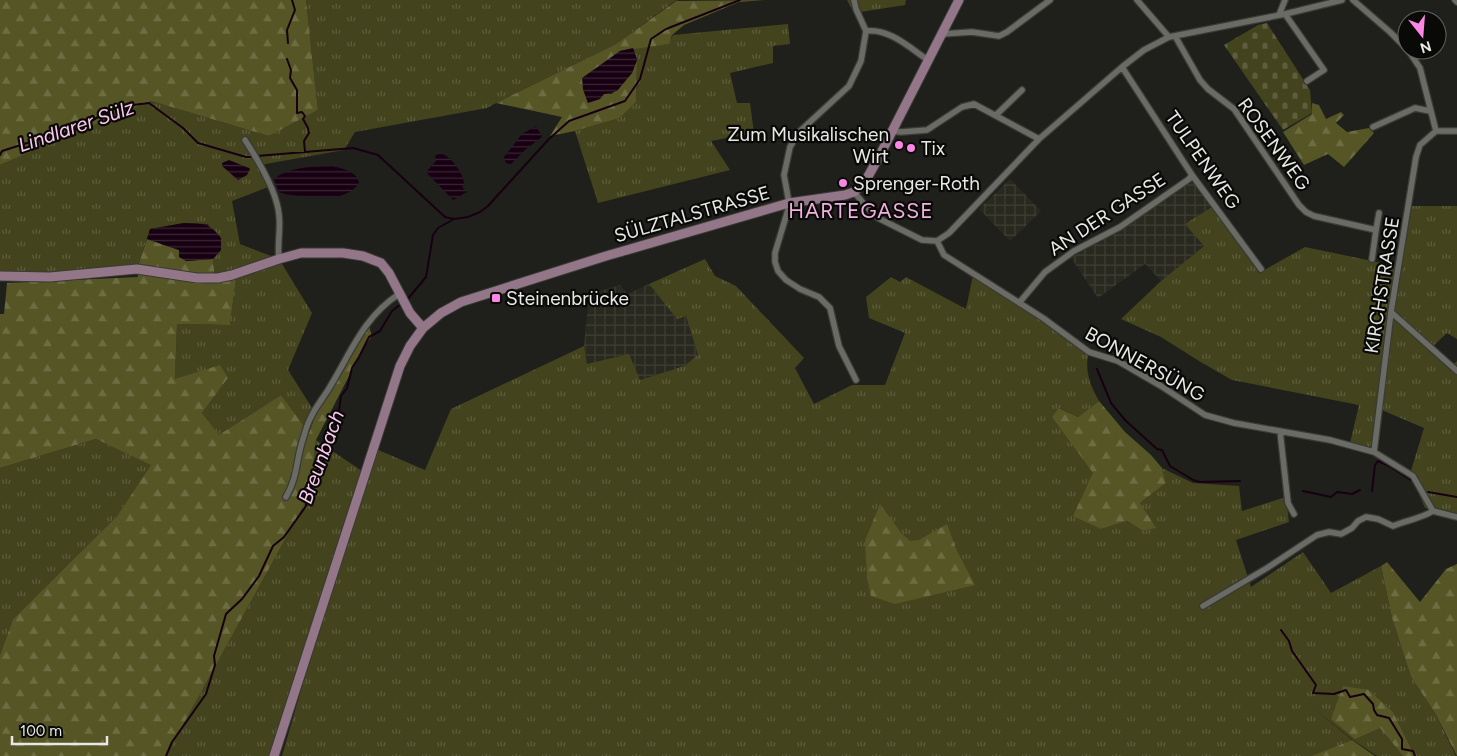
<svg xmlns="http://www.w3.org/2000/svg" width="1457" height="756" font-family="Figtree,sans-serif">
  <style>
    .industrial { fill: url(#industrial-grid) }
    .grass { fill: url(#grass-tufts) }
    .forest { fill: url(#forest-firs) }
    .cemetery { fill: url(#cemetery-stones) }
    .water { fill: url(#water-rules) }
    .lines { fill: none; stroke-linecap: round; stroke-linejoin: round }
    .stream { stroke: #170012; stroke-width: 2 }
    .street-casing { stroke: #3a3a37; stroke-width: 8 }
    .secondary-casing { stroke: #3a3a37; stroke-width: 11 }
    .street { stroke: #6b6b65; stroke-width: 5.5 }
    .secondary { stroke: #947689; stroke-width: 9 }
    .poi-dot { fill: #fc86e3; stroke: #090907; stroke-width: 2 }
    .labels { text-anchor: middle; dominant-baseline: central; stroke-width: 4.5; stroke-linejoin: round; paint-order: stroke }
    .poi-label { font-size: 19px; fill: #e8e8e5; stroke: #090907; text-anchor: start }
    .street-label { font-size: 19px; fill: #e8e8e5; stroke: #090907 }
    .water-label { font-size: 20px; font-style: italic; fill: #fdc8ef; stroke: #090907 }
    .quarter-label { font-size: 21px; letter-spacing: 1px; fill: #f2b0e1; stroke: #090907 }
  </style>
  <defs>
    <pattern id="industrial-grid" width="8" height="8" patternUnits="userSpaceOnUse" patternTransform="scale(1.25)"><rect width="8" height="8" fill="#29291f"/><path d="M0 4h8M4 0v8" fill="none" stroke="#3e3e35"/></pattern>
    <pattern id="grass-tufts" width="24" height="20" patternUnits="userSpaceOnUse" patternTransform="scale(1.25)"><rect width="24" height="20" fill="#43431d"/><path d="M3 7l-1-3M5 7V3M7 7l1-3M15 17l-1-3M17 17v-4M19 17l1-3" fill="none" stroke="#5e5e3e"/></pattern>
    <pattern id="forest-firs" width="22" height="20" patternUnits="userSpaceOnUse" patternTransform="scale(1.25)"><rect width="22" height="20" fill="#555525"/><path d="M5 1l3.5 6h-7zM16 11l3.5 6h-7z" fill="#6d6d44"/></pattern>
    <pattern id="cemetery-stones" width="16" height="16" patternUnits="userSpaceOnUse" patternTransform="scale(1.25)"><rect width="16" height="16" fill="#43431d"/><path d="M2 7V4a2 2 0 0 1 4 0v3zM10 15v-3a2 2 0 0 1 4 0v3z" fill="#5e5e3e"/></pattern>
    <pattern id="water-rules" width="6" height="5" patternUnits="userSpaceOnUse" patternTransform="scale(1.25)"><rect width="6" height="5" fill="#170012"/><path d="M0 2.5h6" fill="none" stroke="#392534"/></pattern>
  </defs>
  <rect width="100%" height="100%" fill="#1f201b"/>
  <path class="industrial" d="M1010,179L1041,211L1010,241L979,209Z
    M1193,181L1212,207L1186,224L1204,246L1161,281L1145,264L1098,298L1071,258Z
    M649,284L676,318L686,316L698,355L684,366L640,380L587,364L584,346L589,294L620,285L627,294Z"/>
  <path class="grass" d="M306,0H679L675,1L616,44L496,103L487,108L355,132L344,150L260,165L268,187L232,201L240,244L279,259L312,313L288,370L316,414L308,434L281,395L219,436L202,413L228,378L175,379L177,324L230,325L236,279L215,281L213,259L220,250L208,224L184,223L150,229L137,269L0,276V165L151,101L269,136L318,110Z
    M847,0H906L905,5L854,13Z
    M788,24L790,44L773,46V63L730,73L737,103H750L754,133L711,141L730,170L598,203L575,131L620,118L636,102L637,59L633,48L668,44L673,35Z
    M1411,206H1457V339L1447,333L1431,348L1452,366L1457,361V515L1425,508L1410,474L1424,428L1377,408L1372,449L1350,443L1359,405L1232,380L1199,361L1161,337L1121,319L1161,281L1204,246L1185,224L1212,207L1259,273L1305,247L1401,267Z
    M705,259L715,276L736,286L804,358L795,368L814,404L852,385H885L905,333L869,318L866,297L891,277L900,282L906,277L966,309L973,275L1089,352C1084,370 1090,385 1099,401L1078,417L1060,408L1093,473L1101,529L1127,521L1143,531L1155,528L1140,503L1166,483L1162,468L1193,483L1239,486L1242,511L1286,497L1289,522L1236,540L1251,587L1303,552L1331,593L1381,566L1392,618L1411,677L1435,713L1456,756H1415L1393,712L1369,690L1380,728L1403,756H1377L1353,740L1311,706L1352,740L1311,756H282L319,628L376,449L425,470L451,409L584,346L587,364L629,354L640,380L684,366L698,355L686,316L677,319L649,284Z
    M96,439L152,464L117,516L13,619L0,655V468Z
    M316,440L365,473L271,756H166L310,494Z"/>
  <path class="forest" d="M0,0H306L318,110L269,136L151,101L0,165Z
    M764,0L739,2L684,25L672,35L669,44L620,51L583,89L588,103L604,94H612L632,73L637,60L636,102L620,118L575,131L550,136L562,117L496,103L616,44L676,1Z
    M1312,103L1319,105L1326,119L1341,112L1344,115L1336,123L1347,132L1369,128L1374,133L1344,167L1328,154L1304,165L1283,132L1312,114Z
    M147,239L179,250L186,261L213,259L215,281L236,279L230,325L177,324L175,379L220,365L228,378L202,413L219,435L281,395L309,433L316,414L361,335L369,326L372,336L364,347L316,440L310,494L166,756H0V655L13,619L117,516L151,465L96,439L0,468V314H4L7,283L138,277L137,269Z
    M1099,401L1125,432L1151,455L1162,468L1166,483L1140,503L1156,528L1143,531L1127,521L1101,529L1073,516L1093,473L1052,417L1059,408L1078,417Z
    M880,504L901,533L910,541L919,540L947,524L957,551L975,585L895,604L871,596L867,578L865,541Z
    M1387,562L1420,602L1446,569L1457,564V756L1435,713L1411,677L1392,618L1381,566Z
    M1343,686L1369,690L1393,712L1415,756H1403L1380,728L1355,739L1331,719Z
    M1352,740L1375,756H1311Z"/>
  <path class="cemetery" d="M1267,23L1310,90L1312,113L1283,130L1224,45L1258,25Z"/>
  <path class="water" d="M633,48L637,60L632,73L617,91L604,94L600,99L588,103L583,89L582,78L620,51Z
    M536,126L542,137L526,149L511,164L506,163L504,157L522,134Z
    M440,153C451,156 464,174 464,184L462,187L467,192L453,200L426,172L436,161L435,156Z
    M229,160L249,168L250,169L247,175L238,180L222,166V163Z
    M332,166C343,169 356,170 359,183C354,190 348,194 339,196C327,198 290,197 279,192L274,179C291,166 311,167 332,166Z
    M184,223C203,224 209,222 221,238V250L213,259L186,261L179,257V250L147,239L150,229Z"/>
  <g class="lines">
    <path class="stream" d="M288,43L287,30L295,10L292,0
      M287,59L291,70L290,78L297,90V113L302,112L305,116L303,119L308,128L309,133L304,141L305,152
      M0,155L2,151L46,137L71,132L111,110L125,106L149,103L183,128L198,143L246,157H252
      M257,156L353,148L378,155L445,217L454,219L468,217L480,212L488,206L548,140L569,121L625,101L640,79L651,39L666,29L740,0
      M407,300L426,277L433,235L438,228L454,219
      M1097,369L1111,403L1125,420L1157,449L1162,450L1170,466L1193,480L1200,482L1240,481
      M1303,491L1331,497L1337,492L1352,494L1360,490
      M1372,491L1375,465L1378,461L1389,466L1414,482
      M1428,492L1457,497
      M1281,630L1289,641L1292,651L1316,685L1313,693L1334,694L1346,690L1350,697L1364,694L1373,704L1374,710L1377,715L1389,718L1402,739V749L1413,751L1415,756
      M166,756L172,742L206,694L215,665L214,656L226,614L242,599L259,576L273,546L284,537L306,506L308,489L315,473L325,458L327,435L339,411L341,396L347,388L352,368L359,357L369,337L380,331L392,311L401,304"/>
    <defs>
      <path id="street" d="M854,0L856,9L866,31
        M1137,0L1169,37
        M1353,0L1390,32L1407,49
        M1455,0L1457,2
        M1285,14L1324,70L1307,81
        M1279,15L1285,0
        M866,31C889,28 910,48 928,60
        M942,34L972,32L999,36L1007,32L1050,0
        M1175,36L1200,80L1208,89L1234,109L1299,205L1306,212L1314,216L1376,230L1372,259
        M1408,50L1420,68L1436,131
        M1122,67L1192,175L1261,269
        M996,115L1022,90
        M1373,127L1415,108L1430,111
        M891,131L901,132L927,130L962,107L974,104L1039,139
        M245,140C258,160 277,191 279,215C281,229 277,244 279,259
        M854,192L864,204L878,218L922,240L937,241L949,233L1039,139L1122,67L1144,50L1169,37L1285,14L1342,0
        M789,203L784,175L790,147L799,132L849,86L861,61L866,31
        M790,203L775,253V262L778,271L786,280L800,289L819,297L830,308L839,346L856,380
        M1376,230L1379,213
        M937,241L944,255L1043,318L1089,352L1118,361L1161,386L1205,415L1234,423L1330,440L1374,452L1413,476L1433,511L1457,517
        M1019,303L1045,272L1074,251L1120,227L1189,179L1192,175
        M1391,312L1457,371
        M1280,431L1288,503L1294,514
        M1374,452L1391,312L1416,157L1420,145L1436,131H1457
        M286,497C298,477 296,459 303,439C305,432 307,424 311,417C316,406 325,396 331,385C352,350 364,317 399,294
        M1203,606L1267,568L1317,535L1329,532L1341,534L1352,528L1358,521L1366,517L1378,519L1393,526C1405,521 1422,518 1433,511"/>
      <path id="secondary" d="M0,276L50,277L137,269L197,278H218L232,275L279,259L301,253H343L363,256L381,263L389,273L410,313L423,328
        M274,756L400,366L410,346L423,328L441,313L461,302L606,256L789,203L845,195L854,192L866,180L880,155L959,0"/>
    </defs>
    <use href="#street" class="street-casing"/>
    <use href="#secondary" class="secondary-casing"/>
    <use href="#street" class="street"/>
    <use href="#secondary" class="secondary"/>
  </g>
  <g class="poi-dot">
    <circle cx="899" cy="145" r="5"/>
    <circle cx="911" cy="148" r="5"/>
    <circle cx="843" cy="183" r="5"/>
    <rect x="491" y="293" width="10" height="10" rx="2.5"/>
  </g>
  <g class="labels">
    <g class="poi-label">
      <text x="889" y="134" text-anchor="end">Zum Musikalischen<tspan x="889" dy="22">Wirt</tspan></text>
      <text x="921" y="148">Tix</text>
      <text x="853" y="183">Sprenger-Roth</text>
      <text x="506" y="298">Steinenbrücke</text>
    </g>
    <g class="street-label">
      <text transform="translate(1274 144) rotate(54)">ROSENWEG</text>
      <text transform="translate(1203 160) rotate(55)">TULPENWEG</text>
      <text transform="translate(692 214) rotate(-16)">SÜLZTALSTRASSE</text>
      <text transform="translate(1107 214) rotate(-33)">AN DER GASSE</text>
      <text transform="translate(1382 285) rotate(-81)">KIRCHSTRASSE</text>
      <text transform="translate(1145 364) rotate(29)">BONNERSÜNG</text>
    </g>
    <g class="water-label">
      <text transform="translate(76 126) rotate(-19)">Lindlarer Sülz</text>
      <text transform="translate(321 457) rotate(-70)">Breunbach</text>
    </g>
    <g class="quarter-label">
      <text x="861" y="210">HARTEGASSE</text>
    </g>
  </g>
  <g transform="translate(1422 35) rotate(163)"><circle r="24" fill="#090907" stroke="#626260"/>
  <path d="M0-4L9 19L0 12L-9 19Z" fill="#fc86e3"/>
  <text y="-8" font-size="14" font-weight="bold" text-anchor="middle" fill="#e8e8e5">N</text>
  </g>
  <path d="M12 736v8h95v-8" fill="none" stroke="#e8e8e5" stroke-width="2.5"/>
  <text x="20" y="736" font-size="15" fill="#e8e8e5" stroke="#090907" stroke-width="4" paint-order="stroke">100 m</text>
</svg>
